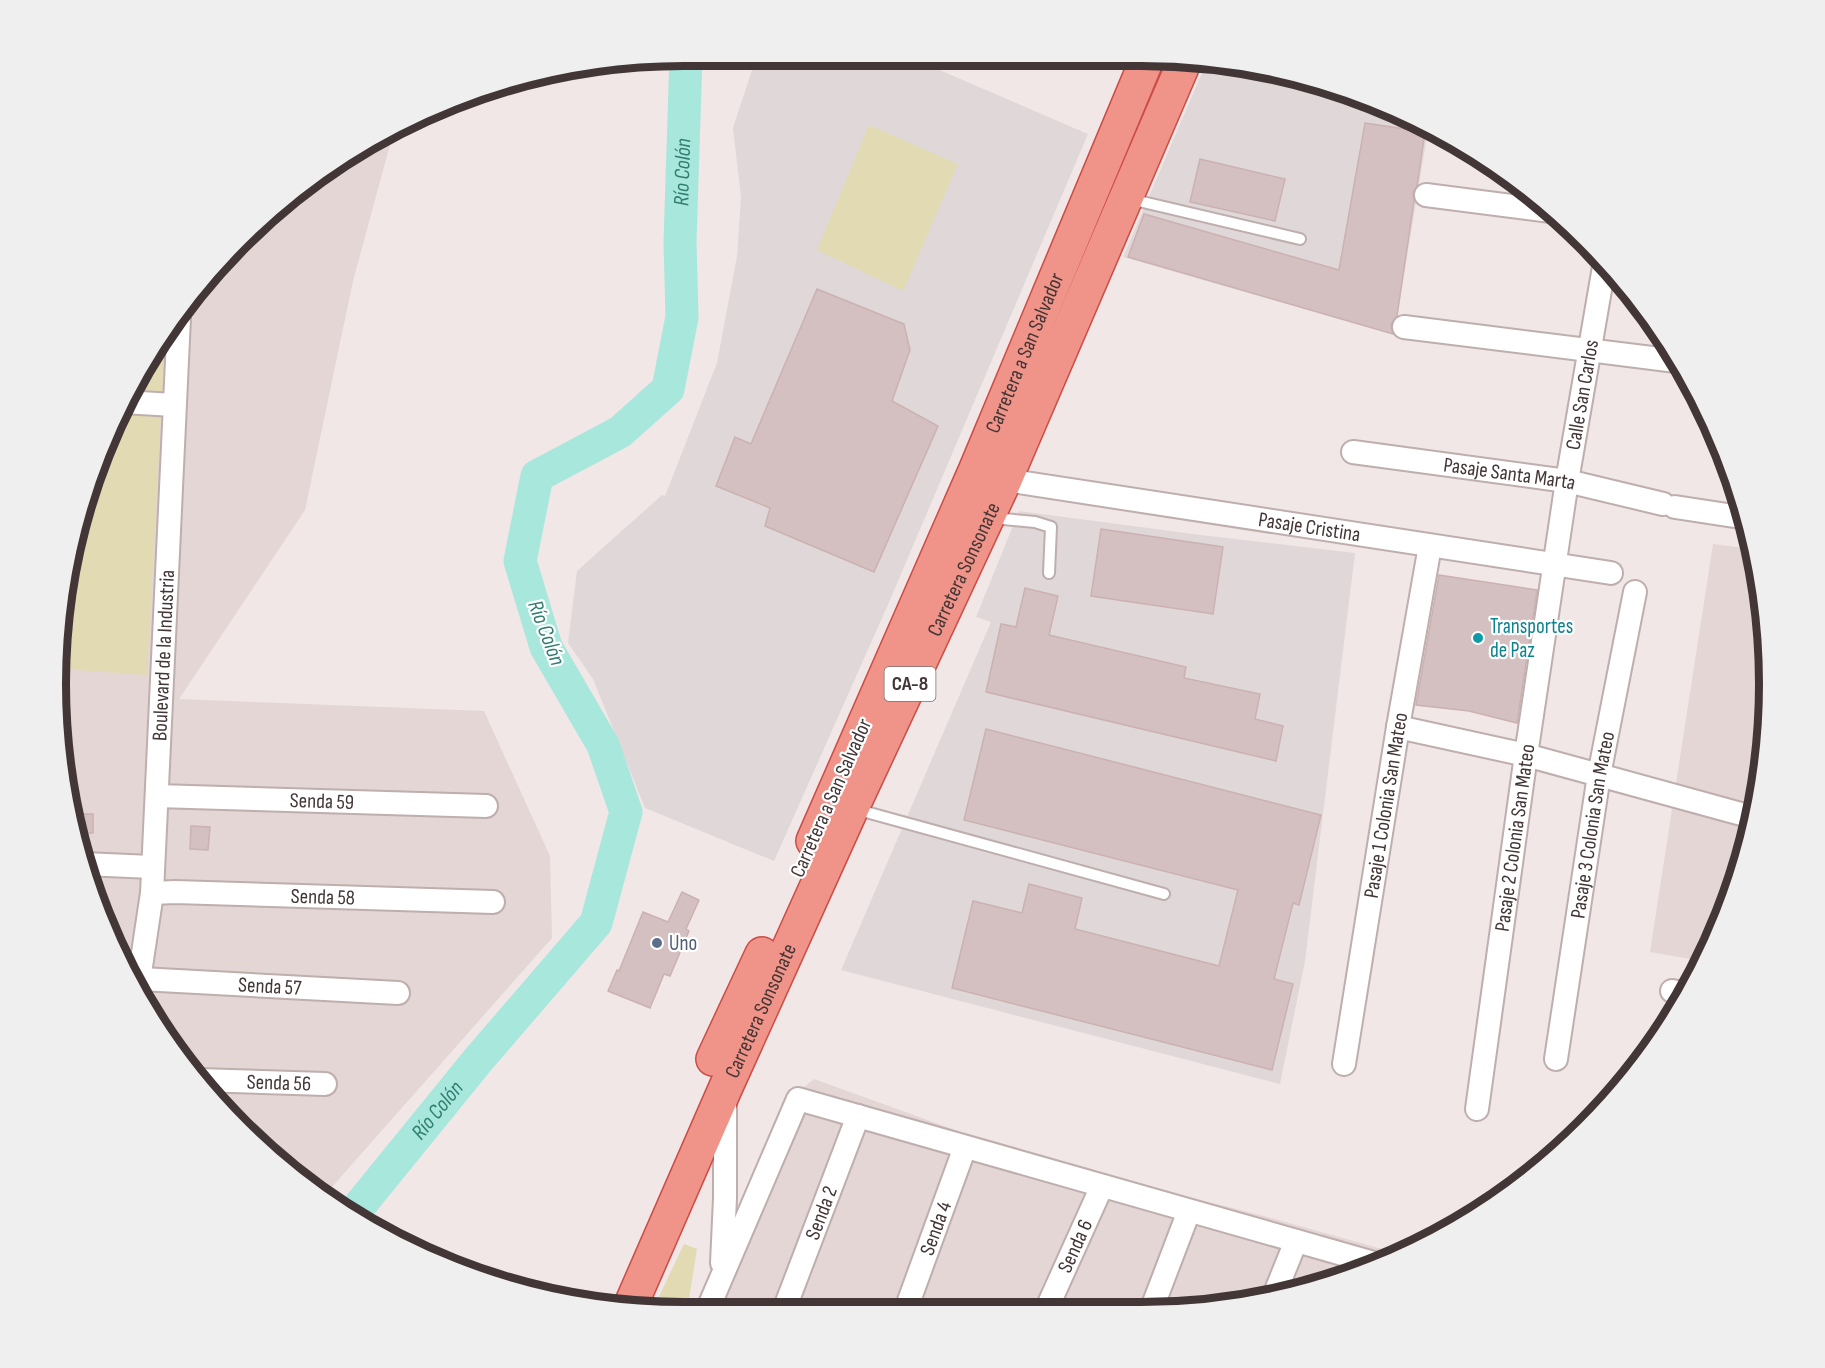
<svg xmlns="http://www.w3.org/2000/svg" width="1825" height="1368" font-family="'Sofia Sans Condensed',sans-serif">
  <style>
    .residential { fill: #e4d6d4 }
    .industrial { fill: #e0d8d8 }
    .green { fill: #e1dab3 }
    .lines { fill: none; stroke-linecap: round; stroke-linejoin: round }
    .river { stroke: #a8e7dc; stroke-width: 33 }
    .building { fill: #d4c0c0; stroke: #cbb1b1; stroke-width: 1.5 }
    .service-casing { stroke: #beaead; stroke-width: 14 }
    .minor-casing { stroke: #beaead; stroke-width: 26 }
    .trunk-casing { stroke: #cb4c46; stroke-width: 36 }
    .service { stroke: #fff; stroke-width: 10 }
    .minor { stroke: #fff; stroke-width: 22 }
    .trunk { stroke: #f09388; stroke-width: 33 }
    .culture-dot { fill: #0f9aa8; stroke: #fff; stroke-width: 2 }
    .service-dot { fill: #5c6f8a; stroke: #fff; stroke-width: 2 }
    .labels { text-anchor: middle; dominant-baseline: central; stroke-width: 4.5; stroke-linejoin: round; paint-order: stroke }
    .shield { fill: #fff; stroke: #7b7272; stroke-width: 1.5 }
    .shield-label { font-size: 20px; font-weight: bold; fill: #433636 }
    .street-label { font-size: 21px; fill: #433636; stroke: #fff }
    .culture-label { font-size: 21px; fill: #0d838f; stroke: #fff; text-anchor: start }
    .service-label { font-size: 21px; fill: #4e5e75; stroke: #fff; text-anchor: start }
    .water-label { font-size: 22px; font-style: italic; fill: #317e71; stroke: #fff }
    .rim { fill: none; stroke: #433636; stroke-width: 8 }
  </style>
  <rect width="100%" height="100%" fill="#f1e7e6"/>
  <path class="residential" d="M394,130L353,281L305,510L179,699L484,711L550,856L552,938L324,1196L270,1157L185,1066L140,998L89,886L57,725L68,562L120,406L212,269L301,186L369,140Z
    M1713,544L1753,549L1768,643L1764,766L1736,886L1702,961L1650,952Z
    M814,1079L1030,1157L1264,1216L1400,1254L1381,1265L1223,1307L705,1311L797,1093Z"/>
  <path class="industrial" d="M763,56H907L1088,134L890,600L774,861L645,808L593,679L568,643L577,571L662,495L665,496L717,363L737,256L741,197L733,128L752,70Z
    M1207,61L1303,77L1419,120L1439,132L1428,131L1394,335L1123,257Z
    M1019,511L1201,535L1355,553L1305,961L1280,1084L841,970L991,622L976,617Z"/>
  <path class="green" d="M869,125L958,164L903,291L817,250Z
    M166,337L163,404L122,403Z
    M119,410L161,413L147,675L61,669L68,562Z
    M684,1244L697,1249L687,1311H652Z"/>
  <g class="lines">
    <path class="river" id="s1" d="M352,1215L478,1060L596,923L626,812L603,745L546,647L520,561L537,476L620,432L668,389L682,317L680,242L686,56"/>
  </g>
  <path class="building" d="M1365,123L1425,132L1417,186L1413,193L1414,201L1397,316L1391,325L1393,334L1128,257L1144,214L1339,270Z
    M1200,159L1285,179L1275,221L1190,202Z
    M817,289L904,324L910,350L892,401L938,426L874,572L765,526L770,508L716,486L735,437L751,444Z
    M1101,529L1223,547L1213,614L1091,596Z
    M1439,575L1537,590L1517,723L1469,711L1416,705Z
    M1025,588L1058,596L1049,635L1186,667L1184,678L1260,694L1255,719L1283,726L1276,761L986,692L1001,624L1016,627Z
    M986,729L1321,815L1299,905L1293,903L1274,979L1293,984L1272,1070L952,988L973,901L1022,913L1029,884L1082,898L1075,929L1219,966L1238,890L964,820Z
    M75,814H93V833H78Z
    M191,826L210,827L208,850L190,849Z
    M682,892L699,900L686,929L689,931L670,976L664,974L650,1008L608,991L617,970L619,971L643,912L668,922Z"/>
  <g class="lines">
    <defs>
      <path id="service" d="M1130,199L1300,239
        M993,518L1035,522L1051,527L1049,573
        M855,809L1164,894"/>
      <g id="minor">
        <path d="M1426,195L1551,211"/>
        <path d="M1404,327L1676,361"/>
        <path d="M123,402L174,405"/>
        <path id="s2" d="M1353,452L1567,481L1663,504"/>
        <path id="s3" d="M1005,480L1611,573"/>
        <path d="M1675,507L1747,518"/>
        <path d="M1398,727L1526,755L1752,817"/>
        <path id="s4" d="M157,796L486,806"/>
        <path d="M84,864L152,867"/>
        <path id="s5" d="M152,893L175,892L493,902"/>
        <path id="s6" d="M141,979L398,993"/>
        <path d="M1672,991L1687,994"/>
        <path id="s7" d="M137,993L152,893L179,318"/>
        <path id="s8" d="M1556,1059L1599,775L1635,592"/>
        <path id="s9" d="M1344,1064L1398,727L1430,546"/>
        <path id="s10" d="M198,1080L325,1084"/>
        <path id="s11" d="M1477,1109L1526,755L1567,481L1605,261"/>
        <path d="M722,1263L725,1198V1101"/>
        <path d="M1275,1293L1296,1241"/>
        <path id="s12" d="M1047,1308L1102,1186"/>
        <path d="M1152,1308L1189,1211"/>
        <path id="s13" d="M906,1309L965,1147"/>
        <path id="s14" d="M784,1310L858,1116"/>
        <path d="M707,1311L798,1099L1381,1265"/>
      </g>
      <g id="trunk">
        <path id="s15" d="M813,841L975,471L1148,57"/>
        <path d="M713,1059L762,954"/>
        <path id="s16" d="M629,1309L725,1089L852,808L1005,480L1186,58"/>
      </g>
    </defs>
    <use href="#service" class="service-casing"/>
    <use href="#minor" class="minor-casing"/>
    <use href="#trunk" class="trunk-casing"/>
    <use href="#service" class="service"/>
    <use href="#minor" class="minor"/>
    <use href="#trunk" class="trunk"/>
  </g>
  <circle class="culture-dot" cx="1478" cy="638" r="6"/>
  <circle class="service-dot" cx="657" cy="943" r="6"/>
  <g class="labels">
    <rect class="shield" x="884.5" y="667" width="51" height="34" rx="4.5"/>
    <g class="shield-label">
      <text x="910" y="684">CA-8</text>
    </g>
    <g class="street-label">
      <text stroke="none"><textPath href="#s15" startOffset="532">Carretera a San Salvador</textPath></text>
      <text stroke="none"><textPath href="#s11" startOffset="722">Calle San Carlos</textPath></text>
      <text stroke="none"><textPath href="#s2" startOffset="158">Pasaje Santa Marta</textPath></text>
      <text stroke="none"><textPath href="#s3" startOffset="308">Pasaje Cristina</textPath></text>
      <text stroke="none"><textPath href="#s16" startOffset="812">Carretera Sonsonate</textPath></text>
      <text stroke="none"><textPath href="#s7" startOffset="339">Boulevard de la Industria</textPath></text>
      <text transform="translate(831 798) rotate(-66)">Carretera a San Salvador</text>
      <text stroke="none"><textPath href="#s4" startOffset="165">Senda 59</textPath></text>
      <text stroke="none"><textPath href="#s9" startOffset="262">Pasaje 1 Colonia San Mateo</textPath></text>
      <text stroke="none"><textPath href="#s8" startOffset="237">Pasaje 3 Colonia San Mateo</textPath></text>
      <text stroke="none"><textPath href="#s11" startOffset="274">Pasaje 2 Colonia San Mateo</textPath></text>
      <text stroke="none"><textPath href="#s5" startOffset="171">Senda 58</textPath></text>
      <text stroke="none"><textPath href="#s6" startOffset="129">Senda 57</textPath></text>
      <text stroke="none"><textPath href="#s16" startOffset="326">Carretera Sonsonate</textPath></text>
      <text stroke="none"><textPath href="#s10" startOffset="81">Senda 56</textPath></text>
      <text stroke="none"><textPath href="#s14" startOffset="104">Senda 2</textPath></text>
      <text stroke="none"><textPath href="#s13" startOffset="86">Senda 4</textPath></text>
      <text stroke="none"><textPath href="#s12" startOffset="68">Senda 6</textPath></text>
    </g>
    <g class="culture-label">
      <text x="1490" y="626">Transportes<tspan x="1490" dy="24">de Paz</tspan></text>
    </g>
    <g class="service-label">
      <text x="669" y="943">Uno</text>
    </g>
    <g class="water-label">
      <text stroke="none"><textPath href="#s1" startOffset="1233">Río Colón</textPath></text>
      <text transform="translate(546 633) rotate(69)">Río Colón</text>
      <text stroke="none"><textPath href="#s1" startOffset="135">Río Colón</textPath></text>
    </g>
  </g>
  <path d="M0 0H1825V1368H0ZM684 66H1141A618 618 0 0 1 1759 684V684A618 618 0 0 1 1141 1302H684A618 618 0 0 1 66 684V684A618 618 0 0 1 684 66Z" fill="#f0efef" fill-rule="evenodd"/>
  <path class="rim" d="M684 66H1141A618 618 0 0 1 1759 684V684A618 618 0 0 1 1141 1302H684A618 618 0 0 1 66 684V684A618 618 0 0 1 684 66Z"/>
</svg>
